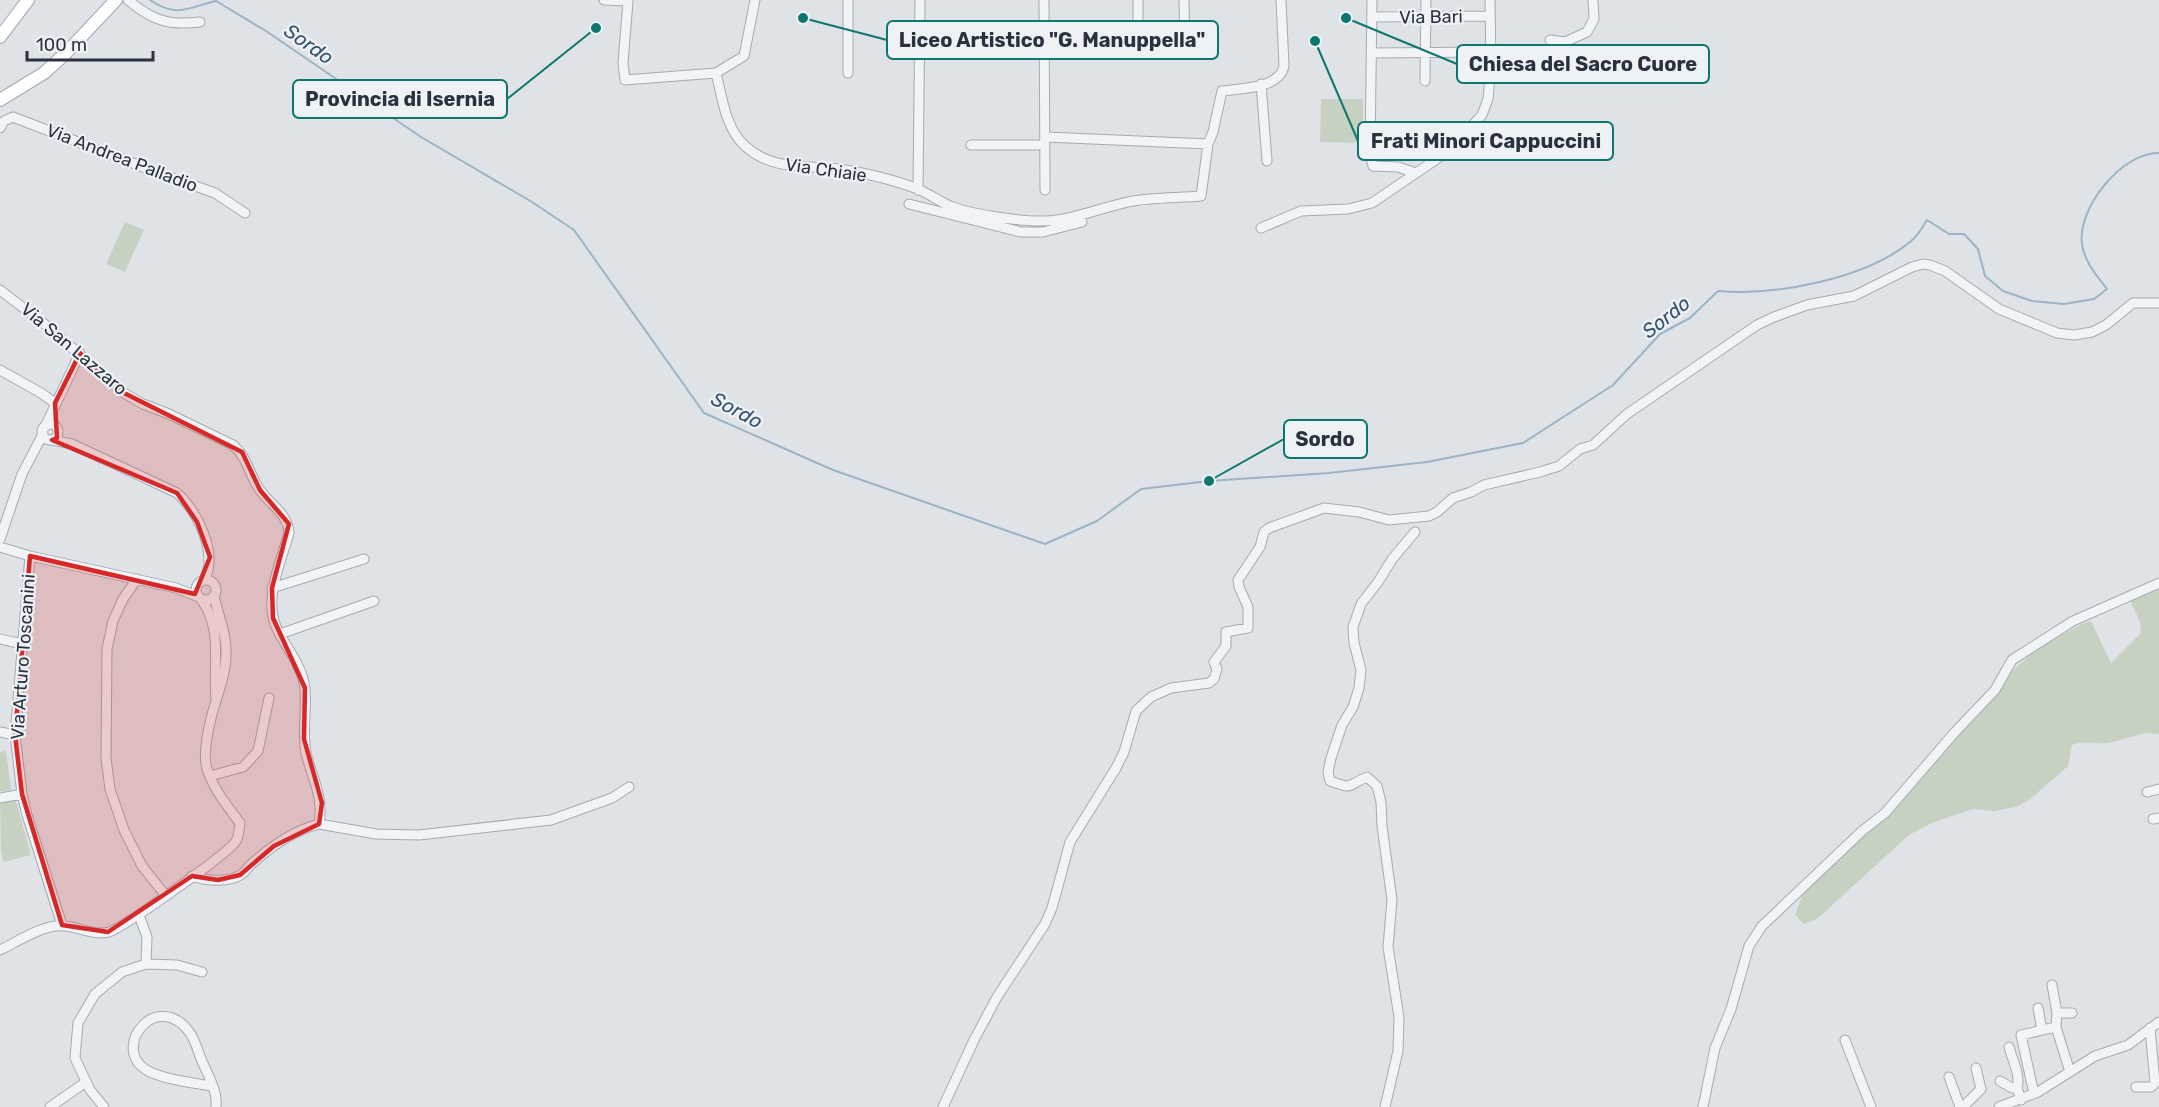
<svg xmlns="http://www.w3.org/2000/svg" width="2159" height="1107" font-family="Rubik,sans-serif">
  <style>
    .green { fill: #c6d1c1 }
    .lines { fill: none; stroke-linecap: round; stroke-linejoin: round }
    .stream { stroke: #9cb3c5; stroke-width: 2 }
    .minor-casing { stroke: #a5aab1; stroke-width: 11 }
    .major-casing { stroke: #9fa8b2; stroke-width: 14 }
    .minor { stroke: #f1f3f6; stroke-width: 9 }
    .major { stroke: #fff; stroke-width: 12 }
    .marked { fill: #d62828; fill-opacity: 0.2; stroke: #d62828; stroke-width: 4.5; stroke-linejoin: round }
    .labels { text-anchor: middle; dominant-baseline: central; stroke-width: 4.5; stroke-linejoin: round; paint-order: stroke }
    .street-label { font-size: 18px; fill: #29323e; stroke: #eef2f5 }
    .water-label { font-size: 20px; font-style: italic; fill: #36536f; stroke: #eef2f5 }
    .leader { fill: none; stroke: #0f766e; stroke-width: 2 }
    .callout-dot { fill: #0f766e; stroke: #eef2f5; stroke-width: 2 }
    .callout { fill: #eef2f5; stroke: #0f766e; stroke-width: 2 }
    .callout-label { font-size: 20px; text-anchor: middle; font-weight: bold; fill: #29323e }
  </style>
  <rect width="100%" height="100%" fill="#dfe3e7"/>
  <path class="green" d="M1321,99H1363V143L1320,142Z
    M125,222L144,230L125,272L106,264Z
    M2159,587V734C2140,730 2125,741 2106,743C2094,744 2084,740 2072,745L2068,766L2029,800L2016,807L1994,811L1973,809L1932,823L1909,835L1817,919L1804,924L1795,915L1802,896L1919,779L1967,726L1997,696L2010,673L2037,649L2082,624L2091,621L2111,663L2141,633L2140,622L2130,600Z
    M6,751L11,790L0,792V752Z
    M16,801L31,855L3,862L1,850L0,802Z"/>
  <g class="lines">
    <path class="stream" d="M150,0C178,19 188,7 216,1L266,31L421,137L532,202L574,230L704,413L833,470L1045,544L1097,521L1141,489L1209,481L1329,473L1427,462L1523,443L1613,385L1660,334L1690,318L1718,291C1775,296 1865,279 1910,242C1917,237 1922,228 1927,220L1949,234H1964L1978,249L1985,276L2003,291L2032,301L2064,304L2094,299L2107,289C2097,276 2084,261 2082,244C2077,208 2122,152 2159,153"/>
    <defs>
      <path id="minor" d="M128,0C152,20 168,26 200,22
        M604,0L628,1L623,63L625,80L716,73L744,56L755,0
        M848,0V73
        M1044,0L1045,190
        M1138,0V22
        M1184,0L1185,54
        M1372,0L1370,154L1373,166L1398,167L1416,173
        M1372,17L1490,16
        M1550,40L1565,42L1587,32L1594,19L1593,0
        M1371,53L1491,52
        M716,73C722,96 725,127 744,145C774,174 814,163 852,171C873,175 897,181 918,189C929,194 939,201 950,206C969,214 1018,221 1040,221C1073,221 1101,207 1133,201C1155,197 1179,198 1201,196L1208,144L1213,132L1222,91C1242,88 1279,89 1284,66L1281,0
        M1425,81L1426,0
        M1261,84L1267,161
        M0,128L4,121L13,117L169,177L215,193L245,213
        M1046,137L1208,144
        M971,145H1045
        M918,190L920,0
        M909,204L1021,232H1043L1082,222
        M1261,228L1301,211L1348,209L1372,203L1447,152L1482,115L1488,99L1491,66L1490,0
        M0,290L47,326L124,393L143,404L169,414L233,445C248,458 249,475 260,490C270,505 288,513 289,533C281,563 262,600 278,631C288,650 302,666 305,688C307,710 302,731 306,753C312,778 324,797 319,824C296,830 273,845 255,861C250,864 247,870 242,874C229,883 206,881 192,876
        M0,370L41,393L55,403
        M42 432a8 8 0 1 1 16 0a8 8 0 1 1-16 0Z
        M45,427L80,353
        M52,440L72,444L177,493C197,511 219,554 204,580
        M0,539L22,474L43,434
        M0,547L30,556L176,588L199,597
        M30,556L15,735L22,794L27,815L62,925
        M137,579L123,599L113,621L107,649L106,758L110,789L124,830L142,866L166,896
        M196 590a10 10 0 1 1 20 0a10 10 0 1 1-20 0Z
        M272,588L364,559
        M201,599C223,629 213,663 216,698
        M280,634L374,601
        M0,639L22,644
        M0,732L15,735
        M210,776L243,767L258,751L269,698
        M2147,792L2159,789
        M0,798L22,794
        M2153,819L2159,818
        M319,824L376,834L419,835L551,820L612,798L629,787
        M0,950C19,941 43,924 64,926C79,927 94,936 109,932C124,927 229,853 236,841C239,837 239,828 240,823C228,807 215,791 208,772C201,755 210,721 215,704C220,687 226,672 226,654C227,634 218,615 214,596
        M146,964L177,965L202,972
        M2052,985L2057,1013
        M2038,1008L2042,1030
        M1845,1040L1871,1107
        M2009,1047C2012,1059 2021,1076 2017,1088L2021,1100
        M2070,1072L2056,1027L2057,1013H2072
        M1949,1077L1960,1107
        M2000,1081L2012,1088H2017
        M212,1086C194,1083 159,1079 145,1069C111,1046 158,988 190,1033C195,1040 198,1051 201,1059C207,1073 218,1091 216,1107
        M2136,1087H2151L2155,1083L2150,1028
        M2034,1094L2021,1035L2056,1027
        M50,1107L86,1082
        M104,1107L90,1090L75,1058L78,1023L95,994L122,972L146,964L147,937L139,915
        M943,1107L974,1040L997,997L1045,924L1052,908L1070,842L1116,768L1124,752L1136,711L1151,697L1171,688L1209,683L1214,679L1217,669L1214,662L1226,646V632L1248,628V607L1239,587L1238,580L1260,547L1264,532L1269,528L1324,508L1359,512L1389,520L1429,516L1437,512L1453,498L1471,492L1484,485L1540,472L1559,466L1580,449L1593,445L1627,414L1757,325L1774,317L1807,305L1854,296L1912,267L1923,264L1930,265L1945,271L1999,309L2057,333L2074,335L2092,332L2106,325L2133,303H2159
        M1385,1107L1398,1051L1399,1017L1388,947L1392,900L1382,826L1381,802L1377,786L1367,777C1345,786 1355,790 1330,781L1328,772L1331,758L1342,725L1353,707L1359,688L1361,670L1354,643L1353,627L1361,604L1378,582L1393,558L1415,532
        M1703,1107L1715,1048L1731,1009L1749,946L1762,926L1862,831L1885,813L1955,732L1995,690L2012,660L2073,621L2159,583
        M1963,1107L1981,1089L1976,1068
        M1999,1107L2038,1092L2095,1056L2128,1045L2159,1022"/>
      <path id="major" d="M0,37L28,0
        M0,100L44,73L66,53L116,0"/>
    </defs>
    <use href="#minor" class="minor-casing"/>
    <use href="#major" class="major-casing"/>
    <use href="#minor" class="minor"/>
    <use href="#major" class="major"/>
  </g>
  <path class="marked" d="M80,353L124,393L242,452L260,490L289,524L272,588L273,618L305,688L304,739L322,803L319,824L274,846L240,875L218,880L192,876L108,932L62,925L22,794L15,735L30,556L195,594L210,557L197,522L177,493L52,440L57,438L55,403Z"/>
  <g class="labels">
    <g class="street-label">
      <text transform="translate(1431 17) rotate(-1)">Via Bari</text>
      <text transform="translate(122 158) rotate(21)">Via Andrea Palladio</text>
      <text transform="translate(826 170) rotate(8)">Via Chiaie</text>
      <text transform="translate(74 349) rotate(40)">Via San Lazzaro</text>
      <text transform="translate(23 657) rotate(-86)">Via Arturo Toscanini</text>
    </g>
    <g class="water-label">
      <text transform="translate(309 44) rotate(35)">Sordo</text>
      <text transform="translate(1666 317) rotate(-38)">Sordo</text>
      <text transform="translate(737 410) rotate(28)">Sordo</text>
    </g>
  </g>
  <path class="leader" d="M803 18L887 40M1346 18L1457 64M596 28L507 99M1315 41L1358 141M1209 481L1284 439"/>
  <g class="callout-dot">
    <circle cx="803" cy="18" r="6"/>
    <circle cx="1346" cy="18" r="6"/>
    <circle cx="596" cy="28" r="6"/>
    <circle cx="1315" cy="41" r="6"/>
    <circle cx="1209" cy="481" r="6"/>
  </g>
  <g class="callout">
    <rect x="887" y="21" width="331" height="38" rx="6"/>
    <rect x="1457" y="45" width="252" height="38" rx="6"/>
    <rect x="293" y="80" width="214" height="38" rx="6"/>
    <rect x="1358" y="122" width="255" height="38" rx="6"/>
    <rect x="1284" y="420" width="83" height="38" rx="6"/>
  </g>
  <g class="callout-label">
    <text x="1052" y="47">Liceo Artistico "G. Manuppella"</text>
    <text x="1583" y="71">Chiesa del Sacro Cuore</text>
    <text x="400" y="106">Provincia di Isernia</text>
    <text x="1486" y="148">Frati Minori Cappuccini</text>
    <text x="1325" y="446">Sordo</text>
  </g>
  <path d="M27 51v9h126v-9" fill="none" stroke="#29323e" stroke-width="3"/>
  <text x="36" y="51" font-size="18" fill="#29323e" stroke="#eef2f5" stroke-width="4.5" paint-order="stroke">100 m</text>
</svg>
